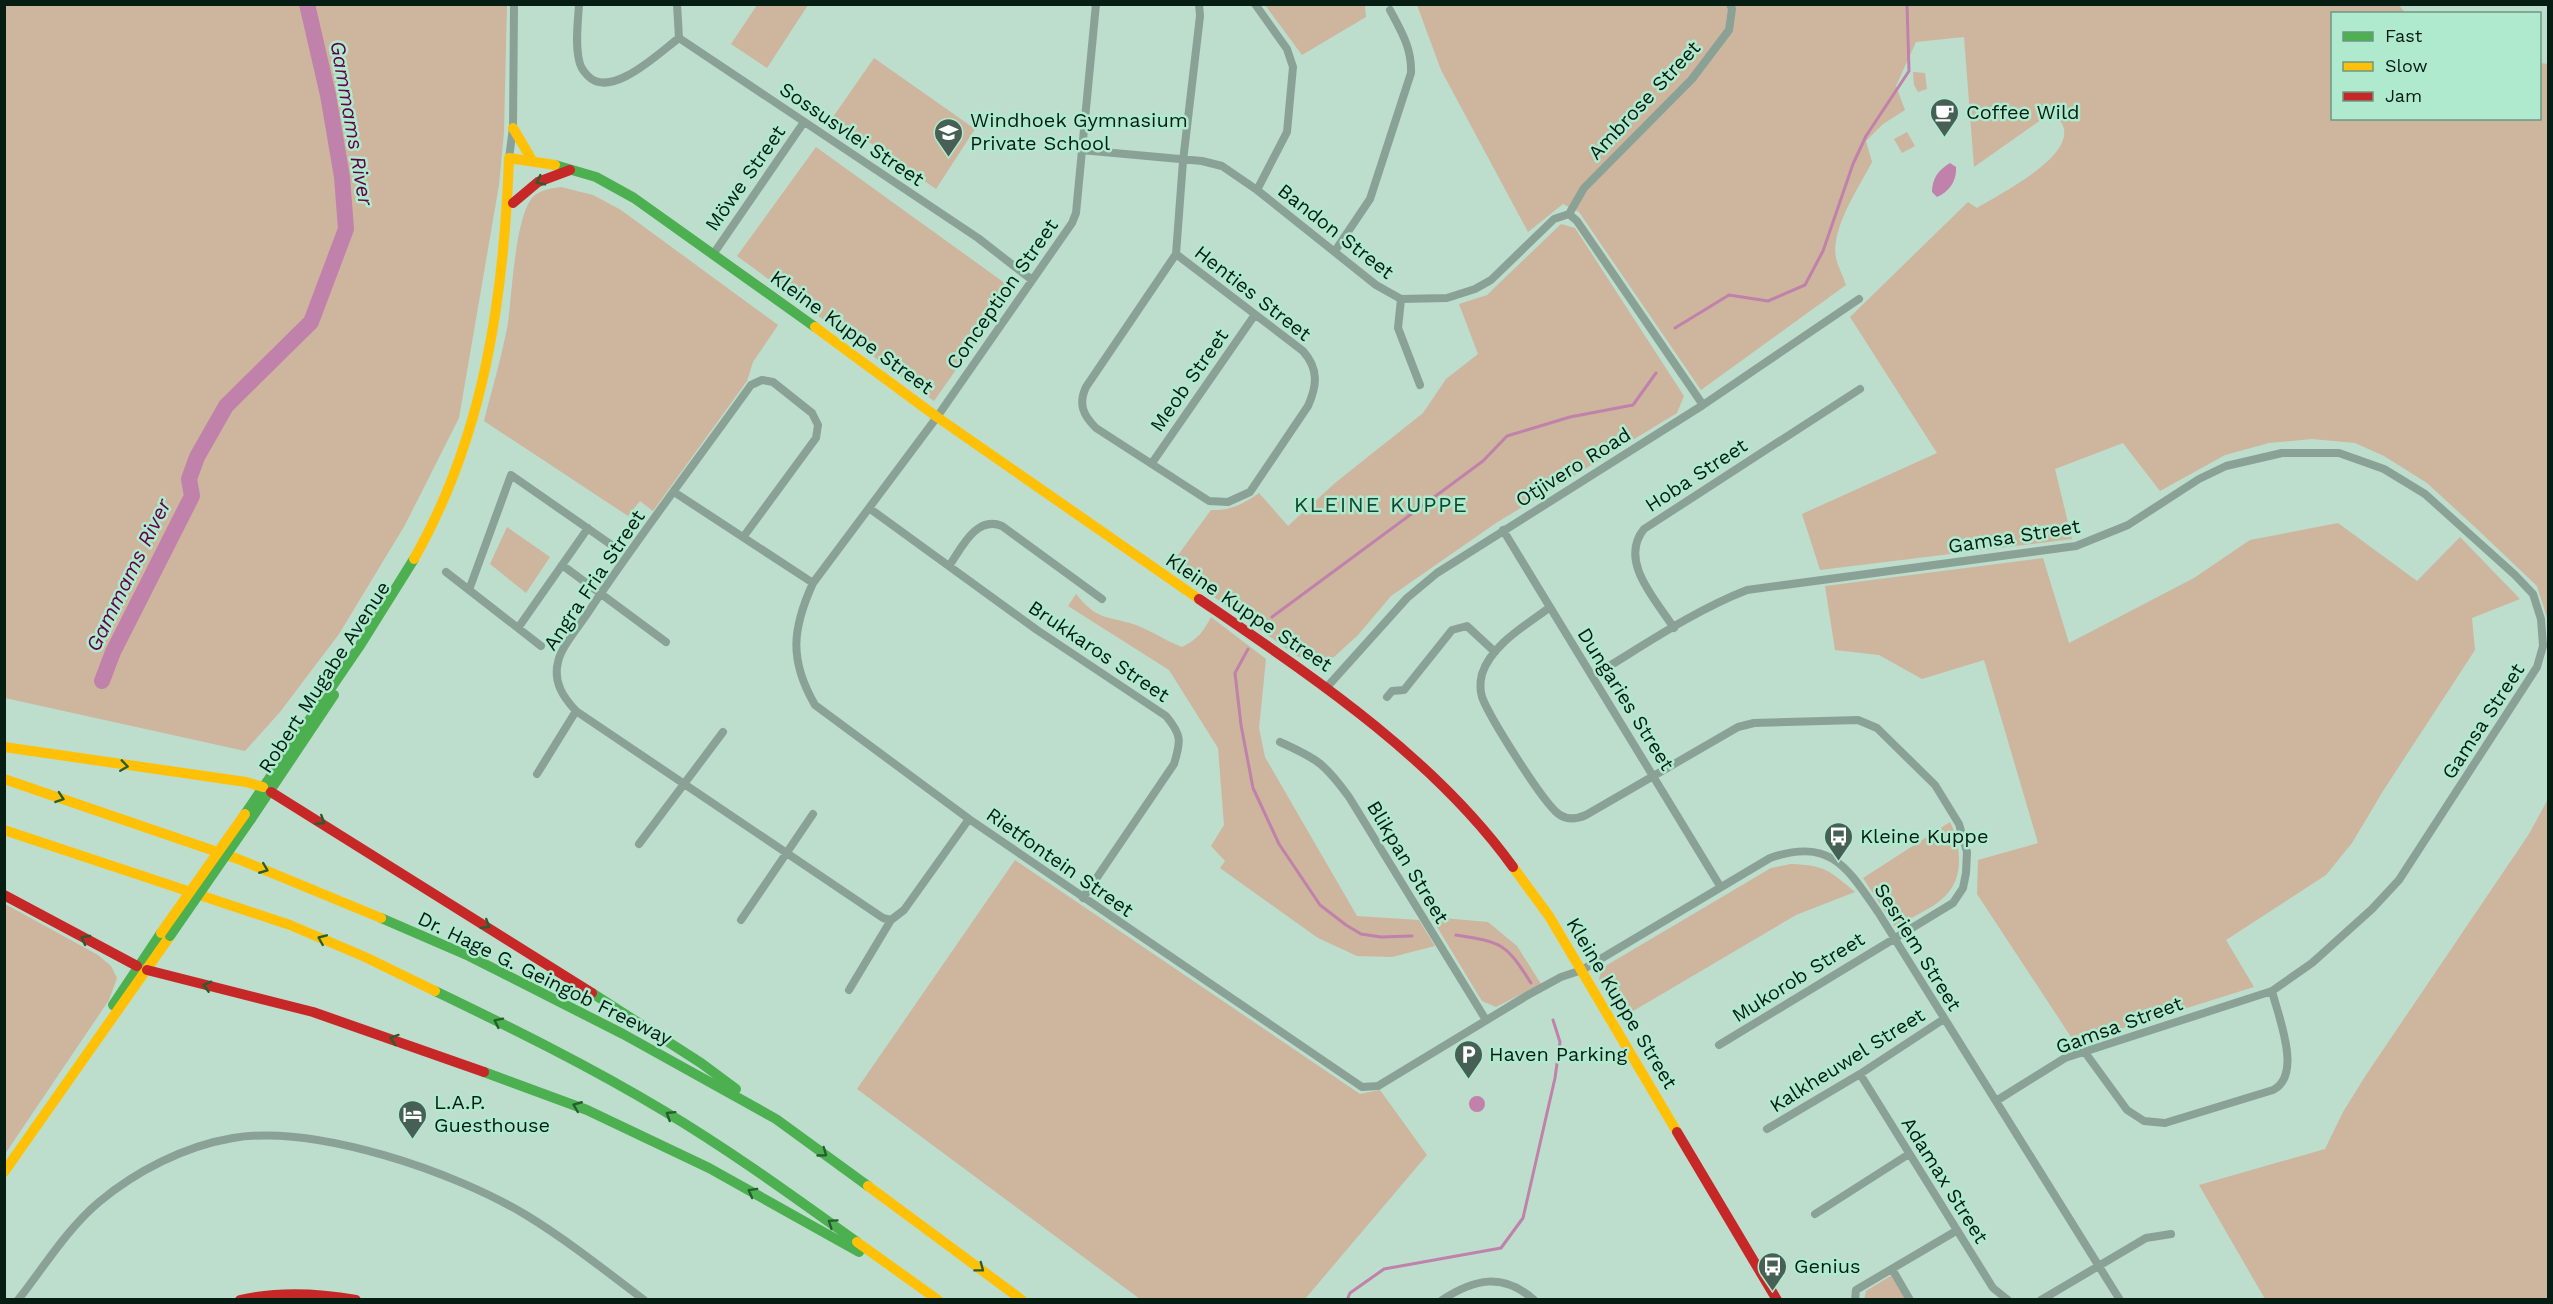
<svg xmlns="http://www.w3.org/2000/svg" width="2553" height="1304" font-family="'Work Sans',sans-serif">
  <style>
    .green { fill: #ceb59e }
    .water { fill: #c081ab }
    .lines { fill: none; stroke-linecap: round; stroke-linejoin: round }
    .stream { stroke: #c081ab; stroke-width: 3 }
    .river { stroke: #c081ab; stroke-width: 16 }
    .street { stroke: #8aa296; stroke-width: 8 }
    .fast { stroke: #4caf50; stroke-width: 10 }
    .slow { stroke: #ffc107; stroke-width: 10 }
    .jam { stroke: #c62828; stroke-width: 10 }
    .fast-bridge { stroke: #4caf50; stroke-width: 10 }
    .slow-bridge { stroke: #ffc107; stroke-width: 10 }
    .oneway { stroke: #265f2f }
    .labels { text-anchor: middle; dominant-baseline: central; stroke-width: 5; stroke-linejoin: round; paint-order: stroke }
    .street-label { font-size: 20px; fill: #061d14; stroke: #b0eace }
    .poi-label { font-size: 20px; fill: #061d14; stroke: #b0eace; text-anchor: start }
    .water-label { font-size: 21px; font-style: italic; fill: #640049; stroke: #b0eace }
    .quarter-label { font-size: 22px; letter-spacing: 1.5px; fill: #0e4934; stroke: #b0eace }
  </style>
  <rect width="100%" height="100%" fill="#bdddcd"/>
  <path class="green" d="M4,5H507L504,132L499,185L459,418L405,525L339,634L280,712L245,751L5,698Z
    M757,5H808L767,68L731,44Z
    M1265,5H1365L1366,17L1302,55Z
    M1417,5H2399L2405,13L2332,14V118H2540V63L2548,64V621L2537,586L2476,528L2427,483L2384,456L2355,443L2312,439L2269,443L2225,455L2160,491L2123,443L2055,469L2072,539L1820,570L1802,514L1937,453L1850,317L1968,202L1977,208C1997,195 2082,154 2061,122L2048,115L1974,167L1964,37L1916,42L1896,86L1905,110L1883,124L1866,141L1872,162C1859,187 1830,230 1836,258C1838,267 1843,276 1846,285L1701,390L1579,212L1563,204L1528,232L1441,70Z
    M874,58L975,129L936,189L833,117Z
    M1913,72L1925,73L1927,89L1918,92L1914,85Z
    M1907,132L1915,146L1902,153L1894,139Z
    M816,147L1013,289L934,401L737,256Z
    M561,187L593,195L621,210L778,325L753,362L747,381L653,511L640,501L628,516L484,421C492,389 502,356 508,323C512,294 515,219 532,198C539,190 552,188 561,187Z
    M1561,224L1575,228L1684,396L1677,413L1496,523L1391,596L1358,635L1334,657L1315,663L1297,656L1170,566L1211,510C1231,511 1243,504 1259,493L1288,526L1335,483L1423,413L1446,379L1478,354L1459,304L1487,295Z
    M2338,523L2417,581L2460,537L2520,599L2472,618L2475,650L2383,791L2352,843L2326,875L2226,940L2254,987L2075,1043L1977,894L1978,860L2038,843L1984,660L1922,679L1879,655L1835,650L1825,586L2043,558L2069,643L2194,578L2250,540Z
    M507,527L550,557L526,593L490,564Z
    M1076,594C1098,621 1105,615 1136,625C1152,631 1166,641 1182,647C1197,640 1204,631 1211,617L1266,659L1259,728L1265,757L1357,916L1419,920L1435,946L1392,957L1357,956L1318,938L1220,868L1225,861L1211,846L1224,825L1218,748L1169,670L1068,606Z
    M2548,799V1299H2265L2199,1185L2325,1149L2343,1112L2366,1075L2529,834Z
    M1950,822C1957,835 1959,848 1959,862C1958,901 1925,909 1895,927L1863,878Z
    M1015,860L1360,1094L1380,1090L1427,1155L1305,1299H1140L857,1089Z
    M1791,864C1825,865 1830,871 1855,892L1796,915L1623,1017L1599,979L1602,968L1771,868Z
    M5,904L98,955L111,966L117,978L109,1000L5,1154Z
    M1431,917L1488,922L1517,946L1541,984L1496,1007L1482,1001Z
    M1892,1275L1907,1299L1864,1300L1866,1291Z"/>
  <path class="water" d="M1950,163L1956,167C1957,181 1949,192 1937,197L1932,192C1932,179 1938,170 1950,163Z
    M1469 1104a8 8 0 1 1 16 0a8 8 0 1 1-16 0Z"/>
  <g class="lines">
    <path class="stream" d="M1675,328L1729,295L1768,301L1805,285L1823,251L1853,164L1866,136L1909,71L1907,4
      M1272,617L1483,461L1507,436L1570,417L1633,405L1656,373
      M1248,649L1235,673L1241,725L1253,788L1279,844L1320,905L1346,925L1361,934L1381,937L1412,936
      M1456,935C1503,942 1506,944 1531,983
      M1347,1300L1350,1293L1384,1269L1501,1248L1523,1218L1555,1078L1560,1042L1553,1020"/>
    <path class="river" d="M102,681L113,652L192,496L189,479L197,457L226,406L311,322L346,229L342,177L328,95L307,4"/>
    <path class="street" d="M579,4C578,22 575,43 579,60C580,67 583,71 588,76C611,100 660,52 679,38
      M677,4L679,38L978,238L1032,280
      M1096,4L1076,213L1072,223L937,417L813,583C792,629 789,660 815,705L969,819L1362,1087L1378,1086L1528,995L1561,977L1582,970L1770,858C1830,837 1847,867 1878,912L2120,1300
      M1255,4L1287,49L1293,67L1287,132L1257,190
      M1081,150L1202,161L1222,166L1257,190L1376,285L1401,299L1447,298L1475,289L1491,280L1554,219L1569,214L1577,221L1703,405
      M509,158L513,128L514,4
      M1569,214L1584,188L1692,79L1729,30L1732,9L1730,4
      M1335,251L1370,199L1411,73C1412,48 1401,31 1390,10
      M714,253L804,122
      M1176,254L1303,351C1319,369 1317,386 1308,406L1250,492L1228,502L1209,501L1096,428C1083,415 1078,404 1086,387L1176,254L1183,161L1200,16L1199,4
      M1401,299L1398,328L1420,385
      M1152,463L1254,316
      M674,492L813,583
      M869,508L1037,630L1166,716C1182,735 1181,741 1174,764L1083,898
      M1503,530L1720,886
      M744,536L816,438L818,425L812,413L773,382L762,380L751,385C698,459 642,532 591,608C582,623 561,646 558,662C553,682 563,697 576,711L883,918L891,920L904,910L969,819
      M562,565L666,642
      M949,566C961,549 976,515 1002,526L1102,599
      M446,572L541,646
      M469,590L511,475L613,546
      M1549,608C1526,625 1491,645 1482,674C1480,682 1480,690 1482,697C1489,716 1544,805 1560,815C1568,820 1577,819 1586,815L1738,727L1754,723L1858,720L1877,728L1935,785L1959,824L1967,852L1966,873L1963,888L1953,903L1719,1045
      M518,628L588,528
      M1674,628C1656,600 1618,561 1644,529L1860,389
      M1593,676C1643,646 1693,611 1747,590L2076,546L2128,525L2199,479L2226,466L2282,453H2339L2384,469L2425,494L2515,575L2533,594L2541,619L2543,646L2537,667L2399,880L2372,909L2312,963L2272,991L2065,1058L1996,1101
      M1327,687L1407,598L1437,573L1703,405L1859,299
      M1387,697L1392,691L1404,690L1452,630L1467,626L1495,652
      M1280,742C1318,759 1325,764 1349,797L1486,1020
      M537,774L576,711
      M639,844L723,732
      M741,920L813,814
      M849,990L891,920
      M2084,1051L2127,1110L2144,1121L2165,1123L2273,1090C2303,1075 2278,1016 2272,991
      M1860,1074L1993,1288L2008,1300
      M1767,1129L1860,1074L1944,1019
      M1815,1214L1909,1154
      M1892,1269L1910,1300
      M18,1300C44,1267 67,1229 99,1202C136,1171 185,1146 233,1138C316,1124 455,1172 526,1215C567,1240 606,1271 644,1300
      M1442,1300C1474,1279 1503,1272 1534,1300
      M1855,1300L1856,1290L1956,1231
      M2041,1300L2146,1238L2171,1234"/>
    <path class="fast" d="M555,165L596,177L634,198L815,327
      M245,814L359,647L414,559
      M251,819L334,695
      M381,918L469,956L623,1034L776,1119L868,1186
      M435,991C512,1028 591,1067 664,1111C731,1151 794,1197 857,1242
      M592,993L701,1063L736,1089
      M113,1005L161,933
      M484,1072L587,1110L709,1168L859,1252"/>
    <path class="slow" d="M513,128L532,160
      M815,327L937,417L1199,599
      M414,559C484,436 504,298 509,158L555,165
      M4,747L246,782L263,787
      M4,779L238,859L381,918
      M4,830L290,925L365,957L435,991
      M1513,867L1549,916L1677,1132
      M4,1172L170,936
      M868,1186L1022,1300
      M857,1242L938,1300"/>
    <path class="jam" d="M513,203L538,182L570,170
      M1199,599C1310,675 1433,756 1513,867
      M271,792L592,993
      M4,895L137,966
      M147,970L313,1012L484,1072
      M1677,1132L1777,1300
      M240,1300C279,1291 317,1293 356,1300"/>
    <path class="fast-bridge" d="M170,936L251,819"/>
    <path class="slow-bridge" d="M161,933L245,814"/>
  </g>
  <defs><path id="oneway-chevron" d="M-2-3.5L2.5 0L-2 3.5" fill="none" stroke-width="1.6" stroke-linecap="round" stroke-linejoin="round" transform="scale(1.5)"/></defs>
  <g class="oneway">
    <use href="#oneway-chevron" transform="translate(540 181) rotate(154)"/>
    <use href="#oneway-chevron" transform="translate(124 766) rotate(8)"/>
    <use href="#oneway-chevron" transform="translate(60 798) rotate(19)"/>
    <use href="#oneway-chevron" transform="translate(321 821) rotate(32)"/>
    <use href="#oneway-chevron" transform="translate(264 869) rotate(22)"/>
    <use href="#oneway-chevron" transform="translate(486 925) rotate(32)"/>
    <use href="#oneway-chevron" transform="translate(85 939) rotate(-151)"/>
    <use href="#oneway-chevron" transform="translate(322 939) rotate(-157)"/>
    <use href="#oneway-chevron" transform="translate(207 986) rotate(-166)"/>
    <use href="#oneway-chevron" transform="translate(498 1022) rotate(-154)"/>
    <use href="#oneway-chevron" transform="translate(394 1039) rotate(-162)"/>
    <use href="#oneway-chevron" transform="translate(577 1106) rotate(-158)"/>
    <use href="#oneway-chevron" transform="translate(670 1115) rotate(-148)"/>
    <use href="#oneway-chevron" transform="translate(823 1153) rotate(36)"/>
    <use href="#oneway-chevron" transform="translate(752 1192) rotate(-151)"/>
    <use href="#oneway-chevron" transform="translate(832 1223) rotate(-145)"/>
    <use href="#oneway-chevron" transform="translate(980 1268) rotate(37)"/>
  </g>
  <defs>
    <symbol id="cafe-pin" viewBox="-11 -11 22 30"><path d="M0 17L-7.5 6A9.5 9.5 0 1 1 7.5 6Z" fill="#466055" stroke="#b0eace"/><path d="M-5.5-4.5H6V0H3Q3 3.5 0 3.5H-2.5Q-5.5 3.5-5.5 0ZM3-3.2v2h1.7v-2ZM-6 4.5H4V6H-6Z" fill="#fff"/></symbol>
    <symbol id="school-pin" viewBox="-11 -11 22 30"><path d="M0 17L-7.5 6A9.5 9.5 0 1 1 7.5 6Z" fill="#466055" stroke="#b0eace"/><path d="M0-5L7-2L0 1L-7-2ZM-4 1L0 2.5L4 1V4Q0 6-4 4Z" fill="#fff"/></symbol>
    <symbol id="bus-pin" viewBox="-11 -11 22 30"><path d="M0 17L-7.5 6A9.5 9.5 0 1 1 7.5 6Z" fill="#466055" stroke="#b0eace"/><path d="M-5-6H5V4H4V6H2V4H-2V6H-4V4H-5ZM-3.5-4V0h7V-4ZM-3.5 1.2v1.5H-2V1.2ZM2 1.2v1.5H3.5V1.2Z" fill="#fff"/></symbol>
    <symbol id="parking-pin" viewBox="-11 -11 22 30"><path d="M0 17L-7.5 6A9.5 9.5 0 1 1 7.5 6Z" fill="#466055" stroke="#b0eace"/><path d="M-3.5-5.5H1a3.5 3.5 0 0 1 0 7H-1V5.5H-3.5ZM-1-3.4V-.6H.8a1.4 1.4 0 0 0 0-2.8Z" fill="#fff"/></symbol>
    <symbol id="hotel-pin" viewBox="-11 -11 22 30"><path d="M0 17L-7.5 6A9.5 9.5 0 1 1 7.5 6Z" fill="#466055" stroke="#b0eace"/><path d="M-6-4.5h1.5V1H6V5H4.5V3h-9V5H-6ZM-4 0a1.8 1.8 0 1 1 3.6 0ZM.5 0V-2.5h3Q6-2.5 6 0Z" fill="#fff"/></symbol>
  </defs>
  <g fill-rule="evenodd">
    <use href="#cafe-pin" x="1928" y="96" width="33" height="45"/>
    <use href="#school-pin" x="932" y="116" width="33" height="45"/>
    <use href="#bus-pin" x="1822" y="820" width="33" height="45"/>
    <use href="#parking-pin" x="1452" y="1038" width="33" height="45"/>
    <use href="#hotel-pin" x="396" y="1098" width="33" height="45"/>
    <use href="#bus-pin" x="1756" y="1250" width="33" height="45"/>
  </g>
  <g class="labels">
    <g class="street-label">
      <text transform="translate(1644 100) rotate(-47)">Ambrose Street</text>
      <text transform="translate(852 134) rotate(34)">Sossusvlei Street</text>
      <text transform="translate(745 178) rotate(-55)">Möwe Street</text>
      <text transform="translate(1336 231) rotate(38)">Bandon Street</text>
      <text transform="translate(1253 293) rotate(38)">Henties Street</text>
      <text transform="translate(1002 294) rotate(-55)">Conception Street</text>
      <text transform="translate(852 332) rotate(36)">Kleine Kuppe Street</text>
      <text transform="translate(1189 380) rotate(-55)">Meob Street</text>
      <text transform="translate(1573 467) rotate(-32)">Otjivero Road</text>
      <text transform="translate(1696 475) rotate(-33)">Hoba Street</text>
      <text transform="translate(2014 536) rotate(-9)">Gamsa Street</text>
      <text transform="translate(594 580) rotate(-56)">Angra Fria Street</text>
      <text transform="translate(1249 612) rotate(34)">Kleine Kuppe Street</text>
      <text transform="translate(1099 651) rotate(34)">Brukkaros Street</text>
      <text transform="translate(324 677) rotate(-57)">Robert Mugabe Avenue</text>
      <text transform="translate(1626 699) rotate(58)">Dungaries Street</text>
      <text transform="translate(2483 721) rotate(-57)">Gamsa Street</text>
      <text transform="translate(1060 862) rotate(35)">Rietfontein Street</text>
      <text transform="translate(1408 862) rotate(59)">Blikpan Street</text>
      <text transform="translate(1918 947) rotate(58)">Sesriem Street</text>
      <text transform="translate(1798 977) rotate(-32)">Mukorob Street</text>
      <text transform="translate(545 978) rotate(26)">Dr. Hage G. Geingob Freeway</text>
      <text transform="translate(1622 1003) rotate(59)">Kleine Kuppe Street</text>
      <text transform="translate(2119 1025) rotate(-20)">Gamsa Street</text>
      <text transform="translate(1847 1060) rotate(-32)">Kalkheuwel Street</text>
      <text transform="translate(1945 1180) rotate(58)">Adamax Street</text>
    </g>
    <g class="poi-label">
      <text x="1966" y="112">Coffee Wild</text>
      <text x="970" y="120">Windhoek Gymnasium<tspan x="970" dy="23">Private School</tspan></text>
      <text x="1860" y="836">Kleine Kuppe</text>
      <text x="1489" y="1054">Haven Parking</text>
      <text x="434" y="1102">L.A.P.<tspan x="434" dy="23">Guesthouse</tspan></text>
      <text x="1794" y="1266">Genius</text>
    </g>
    <g class="water-label">
      <text transform="translate(352 123) rotate(80)">Gammams River</text>
      <text transform="translate(128 575) rotate(-64)">Gammams River</text>
    </g>
    <g class="quarter-label">
      <text x="1381" y="504">KLEINE KUPPE</text>
    </g>
  </g>
  <rect width="2553" height="1304" fill="none" stroke="#061d14" stroke-width="12"/>
  <rect x="2331" y="12" width="210" height="108" fill="#b0eace" stroke="#6c9884" stroke-width="1.5"/>
  <rect x="2343" y="32" width="30" height="9" fill="#4caf50" stroke="#6c9884" stroke-width="1.5"/>
  <text x="2385" y="42" font-size="18" fill="#061d14">Fast</text>
  <rect x="2343" y="62" width="30" height="9" fill="#ffc107" stroke="#6c9884" stroke-width="1.5"/>
  <text x="2385" y="72" font-size="18" fill="#061d14">Slow</text>
  <rect x="2343" y="92" width="30" height="9" fill="#c62828" stroke="#6c9884" stroke-width="1.5"/>
  <text x="2385" y="102" font-size="18" fill="#061d14">Jam</text>
</svg>
